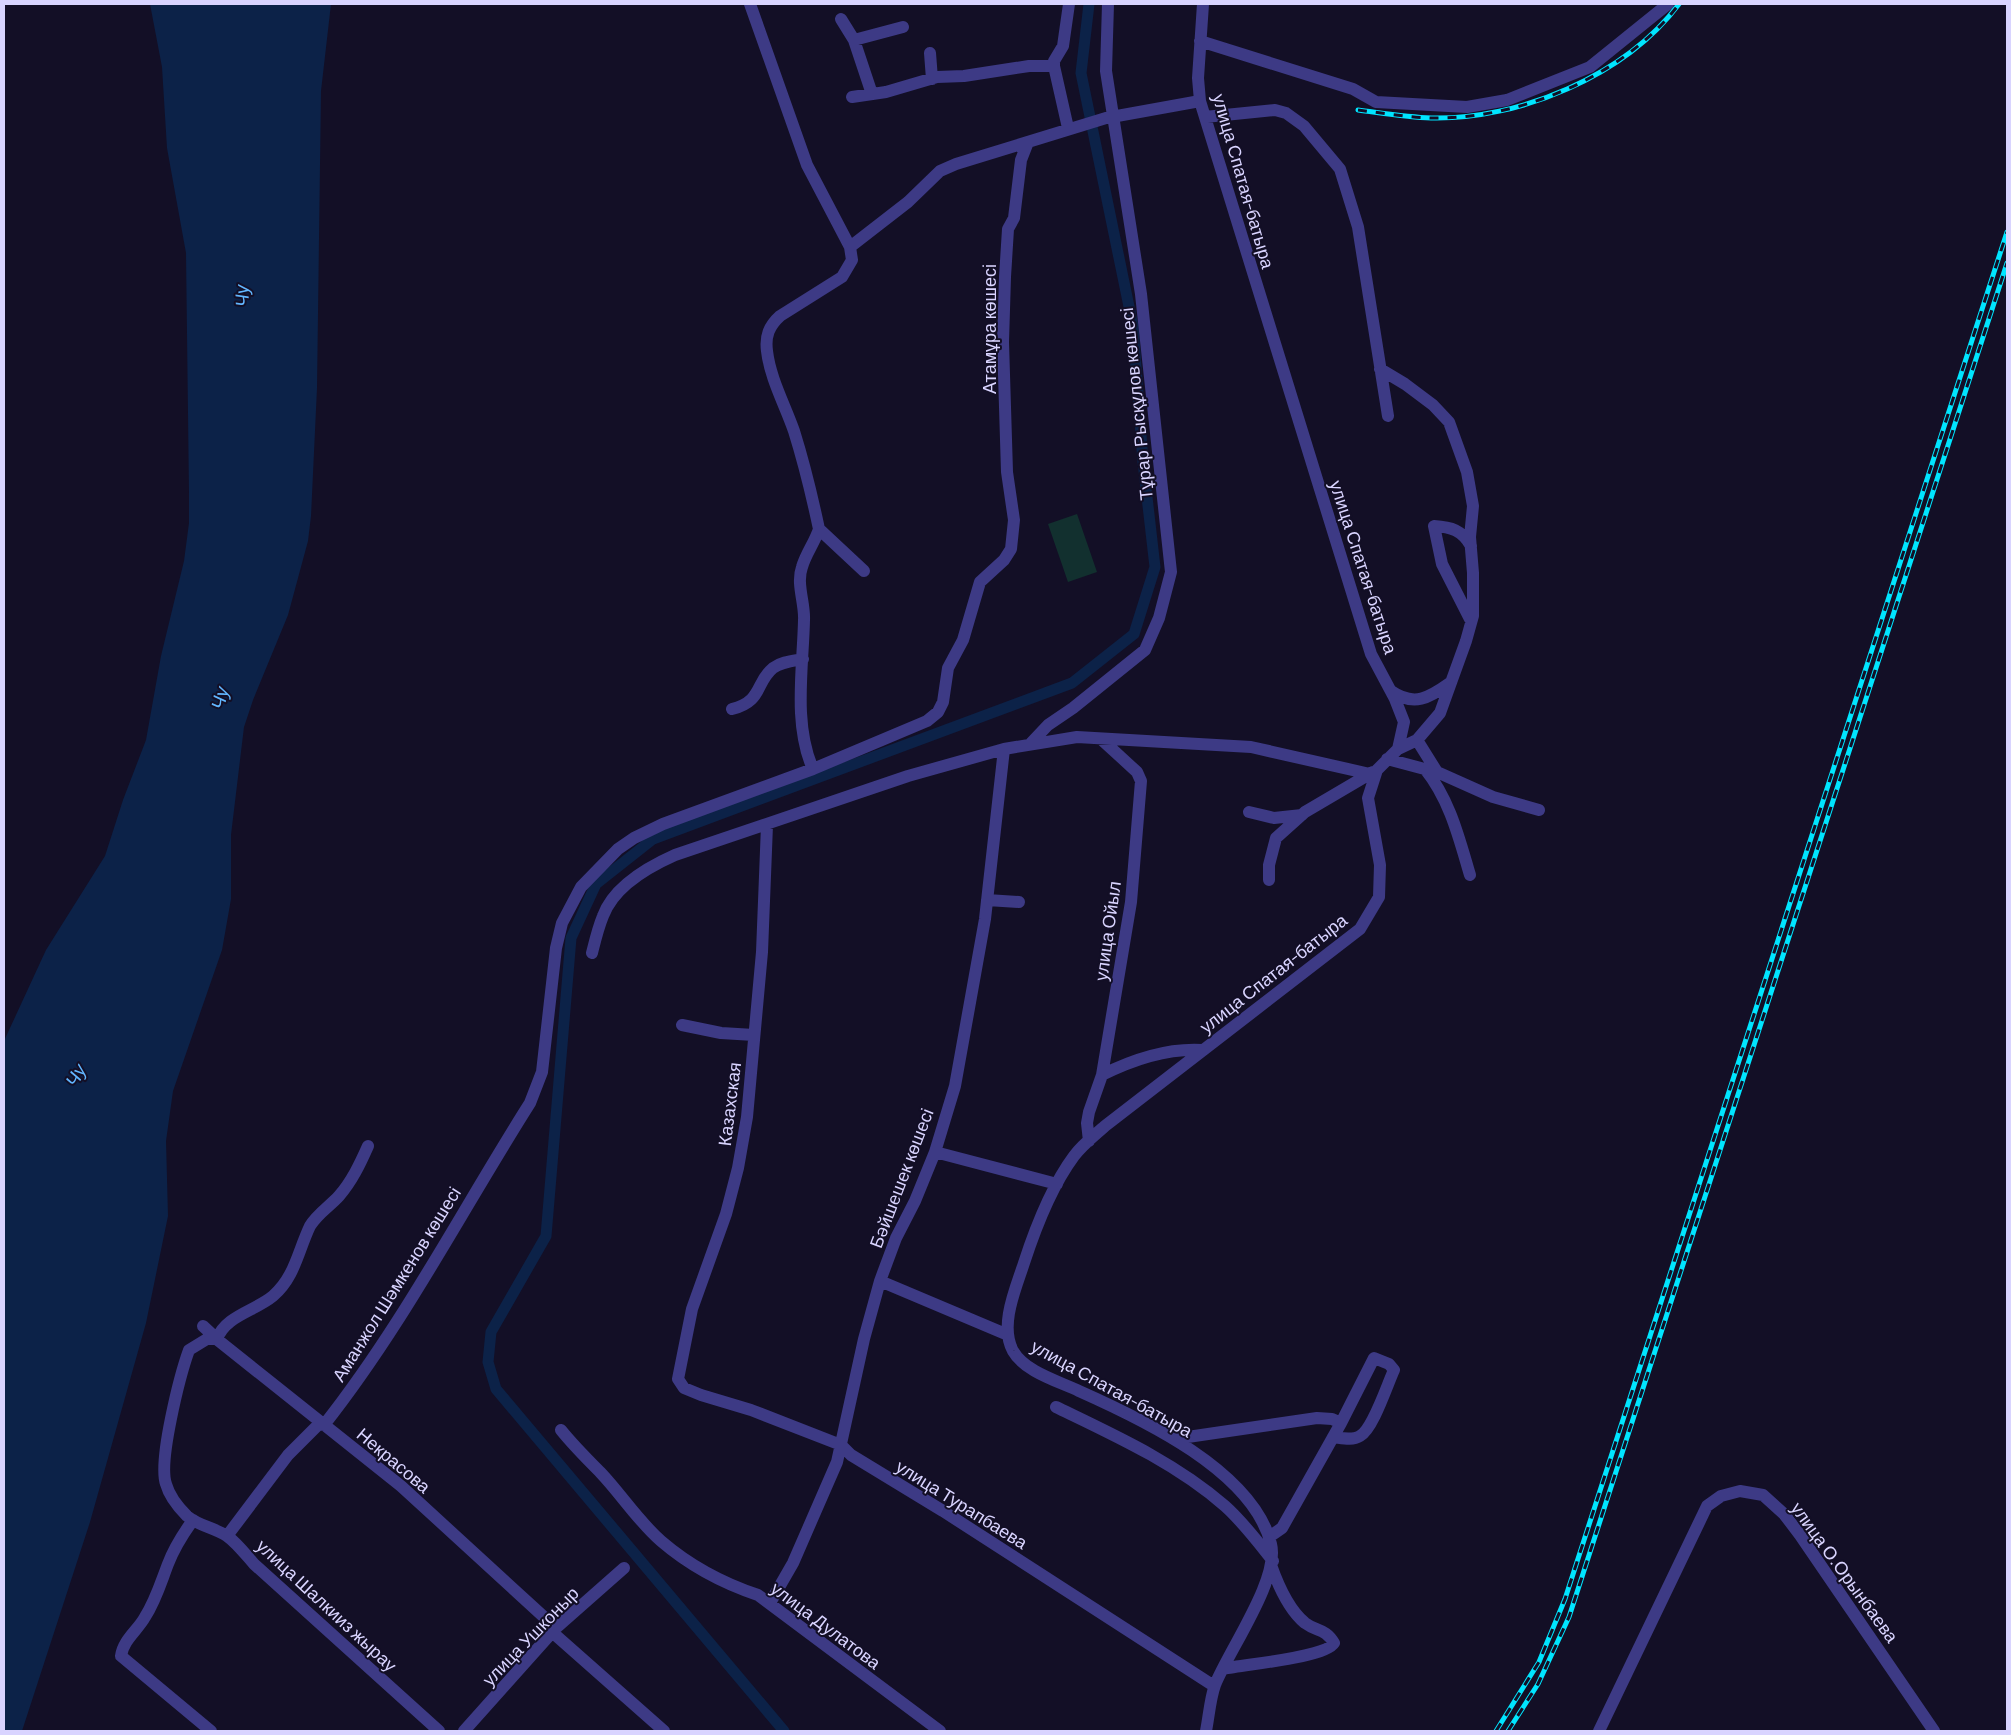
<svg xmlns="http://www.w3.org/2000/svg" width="2011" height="1735" font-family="Barlow,sans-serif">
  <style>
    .green { fill: #12302f }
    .water { fill: #0c2248 }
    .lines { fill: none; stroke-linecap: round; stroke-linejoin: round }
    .canal { stroke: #0c2248; stroke-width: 11 }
    .minor { stroke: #3d3a85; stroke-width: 12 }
    .rail-casing { stroke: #00e5ff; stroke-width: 5 }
    .rail { stroke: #130f26; stroke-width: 3; stroke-dasharray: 9; stroke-linecap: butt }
    .labels { text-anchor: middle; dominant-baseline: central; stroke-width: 4; stroke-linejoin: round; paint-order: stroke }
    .street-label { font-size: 18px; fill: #d9d4ff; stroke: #130f26 }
    .water-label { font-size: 19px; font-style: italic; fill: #62b6ff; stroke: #130f26 }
  </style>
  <rect width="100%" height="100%" fill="#130f26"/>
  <path class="green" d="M1077,514L1097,572L1068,582L1048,524Z"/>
  <path class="water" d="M150,4H331L321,91L317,388L311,516L308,541L288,615L253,700L244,727L231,835V899L222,950L173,1091L166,1141L168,1216L146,1323L90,1522L22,1731H4V1041L46,950L105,856L123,800L146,740L161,656L184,561L189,523V493L186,253L167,148L162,67Z"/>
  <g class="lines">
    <path class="canal" d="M784,1731L496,1389L488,1362L491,1332L546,1236L571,938L596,884L653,839L1072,683L1134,634L1155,567L1143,462L1133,326L1081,73L1089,4"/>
    <path class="minor" d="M1203,4L1198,78L1200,101L1371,654L1395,699L1404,722L1398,749L1377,770L1368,798L1380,865L1379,897L1360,929L1105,1126C1095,1135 1082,1145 1074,1156C1051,1187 1036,1226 1024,1263C1016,1288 999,1325 1013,1351C1025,1372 1058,1381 1079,1391C1142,1419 1253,1471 1271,1544C1280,1579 1229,1650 1215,1685C1210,1699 1209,1716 1206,1731
      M841,19L854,40
      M1200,41L1353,89L1376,102L1467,107L1507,100L1590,67L1668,4
      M930,53L932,79
      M872,94L854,40L903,27
      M852,97L886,92L937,77L964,76L1029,66H1054
      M1205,117L1275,110L1286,113L1304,126L1340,169L1358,227L1388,416
      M1068,128L1054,66V61L1063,46L1069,4
      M850,247L908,202L940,171L956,164L1106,118L1200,101
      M1380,369L1405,384L1433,405L1449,422L1467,472L1473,506L1470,537L1473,573V616L1466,641L1440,713L1417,740L1398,749
      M819,529L864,571
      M1470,619L1442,564L1434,526C1451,527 1462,530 1471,546
      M1391,691C1414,707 1429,698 1450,683
      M732,709C763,701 755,683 773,668C781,662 792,661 803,659
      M1417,740L1437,772L1493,797L1539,810
      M1031,743L1048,725L1073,708L1145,650L1159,618L1171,572L1141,294L1106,71L1108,4
      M1387,759L1432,771
      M813,769L927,721L938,712L943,702L948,668L963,640L980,582L1004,560L1011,549L1014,520L1007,472L1003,342L1005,277L1008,229L1014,218L1021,160L1028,142
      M1425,769C1450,800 1459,838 1470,875
      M1249,812L1274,818L1302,815
      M767,825L762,952L747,1117L738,1168L726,1214L692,1309L678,1379L684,1388L701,1395L751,1410L841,1445L851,1455L943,1511L1214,1686
      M1269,880V865L1276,838L1305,812L1373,772
      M987,900L1019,902
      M592,953C595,941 598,928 603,916C614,886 648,867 675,855L908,776L1004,749L1077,737L1251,747L1370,774
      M682,1025L721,1033L754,1035
      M1102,1075C1132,1060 1168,1048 1202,1050
      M1089,1141L1087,1123L1089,1112L1102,1075L1131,902L1141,781L1137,772L1101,739
      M368,1146C360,1164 352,1181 339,1196C330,1206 317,1214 310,1226C298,1251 295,1277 273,1296C255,1311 225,1316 217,1339H207L189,1350C180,1375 158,1461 166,1484C169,1495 179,1508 187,1516C199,1526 215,1528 227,1536C237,1543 246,1555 254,1564L439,1731
      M935,1152L1057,1184
      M880,1281L1008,1335
      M203,1326L219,1341L401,1486L556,1628
      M1056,1407C1114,1435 1176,1463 1225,1506C1243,1522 1258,1542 1273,1561
      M324,1425C403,1325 462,1210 530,1103L542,1072L556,948L562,923L581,887L618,849L634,838L663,824L813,769C793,724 803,668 804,620C805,603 796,584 802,567C806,553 815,542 819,529C812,496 804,463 794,431C785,405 770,378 767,351C765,336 769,326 780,316L842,277L852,260L850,247L807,165L750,4
      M561,1430C573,1445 586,1458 600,1472C621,1494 638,1521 661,1541C690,1566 722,1583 758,1595L940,1731
      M1174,1439L1317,1418L1332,1419L1341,1423
      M193,1520C183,1534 174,1548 168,1564C161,1582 156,1600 145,1617C138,1630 123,1640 121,1656L211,1731
      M227,1536L288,1455L321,1422
      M1269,1537L1282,1528L1341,1423L1374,1358L1389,1364L1394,1370C1387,1385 1373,1429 1360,1436C1352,1441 1342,1438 1333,1437
      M770,1603L793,1563L837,1462L864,1339L880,1281L896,1238L915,1201L935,1152L955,1086L985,919L1004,749
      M552,1632L664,1731
      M1223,1669C1245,1664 1325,1658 1334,1643C1325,1628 1317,1632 1305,1623C1288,1609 1278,1585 1271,1565
      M464,1731L556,1628L624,1568
      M1599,1731L1707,1506L1721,1496L1740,1491L1763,1495L1784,1514L1800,1535L1934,1731"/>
    <defs>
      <path id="rail" d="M1358,110C1382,113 1407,117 1431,118C1519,120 1625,76 1679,4
        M1496,1731L1539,1662L1565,1599L2007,232
        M1508,1731L1538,1684L1569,1617L2007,263"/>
    </defs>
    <use href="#rail" class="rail-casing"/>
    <use href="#rail" class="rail"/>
  </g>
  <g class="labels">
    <g class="street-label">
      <text transform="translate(1244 181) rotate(74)">улица Спатая-батыра</text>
      <text transform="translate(989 329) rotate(-90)">Атамұра көшесі</text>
      <text transform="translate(1136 404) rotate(-96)">Тұрар Рысқұлов көшесі</text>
      <text transform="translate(1364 567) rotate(72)">улица Спатая-батыра</text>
      <text transform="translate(1107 931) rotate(-82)">улица Ойыл</text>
      <text transform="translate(1273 973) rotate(-38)">улица Спатая-батыра</text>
      <text transform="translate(729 1104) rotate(-83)">Казахская</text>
      <text transform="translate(901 1178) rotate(-69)">Бәйшешек көшесі</text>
      <text transform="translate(396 1284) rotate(-58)">Аманжол Шәмкенов көшесі</text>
      <text transform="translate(1112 1388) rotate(29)">улица Спатая-батыра</text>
      <text transform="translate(394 1460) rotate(40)">Некрасова</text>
      <text transform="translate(962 1504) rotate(32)">улица Турапбаева</text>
      <text transform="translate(1845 1572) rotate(54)">улица О.Орынбаева</text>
      <text transform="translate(327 1605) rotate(43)">улица Шалкииз жырау</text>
      <text transform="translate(826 1625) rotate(37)">улица Дулатова</text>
      <text transform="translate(530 1636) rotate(-46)">улица Ушконыр</text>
    </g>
    <g class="water-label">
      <text transform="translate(241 296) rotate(-92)">Чу</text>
      <text transform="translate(219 698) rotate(-77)">Чу</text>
      <text transform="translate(75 1075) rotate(-60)">Чу</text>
    </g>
  </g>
  <rect width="2011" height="1735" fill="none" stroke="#d9d4ff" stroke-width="10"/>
</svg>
